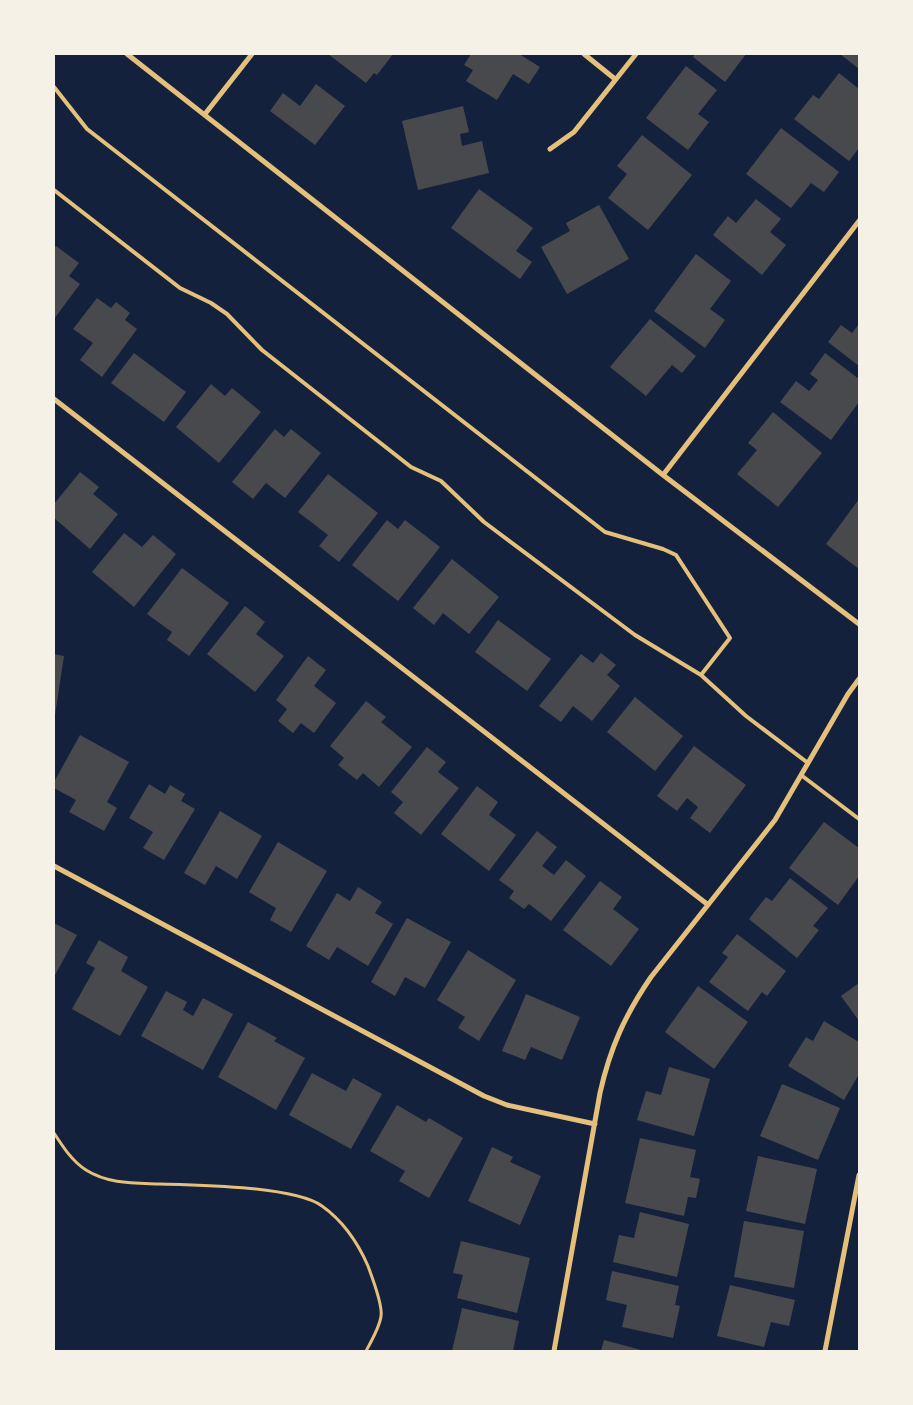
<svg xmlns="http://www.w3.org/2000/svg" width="913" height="1405" font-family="Merriweather,serif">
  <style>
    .building { fill: #48494c }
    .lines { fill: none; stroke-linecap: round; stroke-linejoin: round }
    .path { stroke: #e5c07b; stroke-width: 3 }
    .service { stroke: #e5c07b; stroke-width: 4 }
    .minor { stroke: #e5c07b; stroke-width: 5 }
  </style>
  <rect width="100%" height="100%" fill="#14213d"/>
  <path class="building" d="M328,54H393L377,75L374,73L366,83Z
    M471,54H519L540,67L529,84L513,74L497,100L466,81L473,70L464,65Z
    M695,54H746L725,82L693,57Z
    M840,54H859V69Z
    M686,66L717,90L698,114L709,122L688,150L646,118Z
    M839,73L859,89V148L849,161L794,119L813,95L819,99Z
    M316,84L345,106L315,145L270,111L283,93L300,106Z
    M463,106L469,132L460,134L462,146L482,141L489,173L418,190L402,121Z
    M781,128L839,172L824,192L811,183L791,208L746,174Z
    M642,135L692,175L648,230L608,198L627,174L617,166Z
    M479,189L533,228L516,251L532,262L520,279L451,228Z
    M756,199L781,219L770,232L786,245L762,275L713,235L728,216L736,223Z
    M599,205L629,259L567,294L541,247L570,231L566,223Z
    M56,246L79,263L69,276L80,284L54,319V249Z
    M696,254L731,281L710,309L725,320L705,348L654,311Z
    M97,298L111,308L116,302L130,313L125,320L137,329L102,377L80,360L93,343L73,329Z
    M650,319L696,356L682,373L672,365L646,396L610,367Z
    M859,324V366L828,342L841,325L852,333Z
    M134,353L186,392L164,422L111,383Z
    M825,353L859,379V402L831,440L780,402L796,381L809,391L818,380L810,374Z
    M211,384L225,396L232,388L261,412L219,463L176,427Z
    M773,412L822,453L778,507L737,474L757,450L748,443Z
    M275,429L284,437L291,429L321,453L285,498L266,483L253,499L232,482Z
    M80,472L99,487L93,494L118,514L90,549L54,518V504Z
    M328,474L378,513L339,562L319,546L328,535L298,512Z
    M859,499V569L826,544Z
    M387,520L398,529L405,520L440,547L398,601L352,565Z
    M124,533L142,547L153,535L176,554L134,607L92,572Z
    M452,559L499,597L469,634L443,613L434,625L413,608Z
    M182,568L229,603L189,656L167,640L172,632L147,614Z
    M245,606L265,622L256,634L284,656L255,692L207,654Z
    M498,620L551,659L527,691L475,652Z
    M601,653L616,665L607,675L620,686L592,721L573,706L561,722L539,706L581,654L593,663Z
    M54,654L64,656L55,715H54Z
    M308,656L326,670L314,686L336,703L314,733L301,723L293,733L278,721L287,709L276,700Z
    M635,697L683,736L655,771L607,732Z
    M366,701L386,717L381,722L412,747L379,787L363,773L357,780L338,765L344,758L330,746Z
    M80,735L129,762L107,802L117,808L104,831L69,812L76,800L54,788V782Z
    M694,746L746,785L710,833L690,818L698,807L687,798L677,811L657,796Z
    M427,747L446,762L438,772L459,788L421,835L394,813L403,802L391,792Z
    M149,784L165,794L170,785L185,794L181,801L195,809L164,860L143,848L153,832L129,818Z
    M477,786L498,802L489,815L516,835L489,871L441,834Z
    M220,811L262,836L237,879L216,866L205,885L184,873Z
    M824,822L859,848V876L838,905L789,868Z
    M537,831L557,847L542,866L554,875L566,860L586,876L551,921L529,904L524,909L509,898L514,891L499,880Z
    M278,842L327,871L291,932L270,920L276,908L249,892Z
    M790,878L828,908L813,926L819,930L797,958L749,919L766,897L772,901Z
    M600,881L622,897L613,909L639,929L611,966L563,930Z
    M358,887L382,902L375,913L393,924L368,966L337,947L329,960L306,946L337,893L350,901Z
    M407,918L451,942L425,988L405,977L395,996L371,982Z
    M54,923L77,935L54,977Z
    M737,934L786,971L767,996L762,992L748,1011L709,982L728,957L722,953Z
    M99,940L128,957L121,971L148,987L120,1036L72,1009L95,968L86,963Z
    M468,950L516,980L479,1041L458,1028L465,1017L437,1000Z
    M859,983V1021L841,996Z
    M698,986L748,1022L714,1069L665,1032Z
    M166,991L187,1002L183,1010L193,1016L203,998L233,1014L203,1070L141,1036Z
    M526,994L580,1017L562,1060L531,1047L525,1060L502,1051Z
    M824,1021L859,1042V1074L844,1100L788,1066L806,1037L813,1041Z
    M248,1022L277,1038L274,1041L305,1058L276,1110L218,1077Z
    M669,1067L710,1079L694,1136L637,1120L646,1091L661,1095Z
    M312,1073L346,1091L353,1078L382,1094L351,1149L289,1115Z
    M782,1084L840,1108L818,1160L760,1136Z
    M397,1105L426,1122L429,1118L463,1138L429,1198L399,1181L405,1171L370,1151Z
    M640,1138L696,1150L690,1177L700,1179L696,1198L688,1197L684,1216L625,1203Z
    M492,1147L513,1157L510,1162L541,1176L520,1225L468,1201Z
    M758,1156L817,1169L805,1224L746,1211Z
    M640,1212L689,1224L677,1277L613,1262L619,1235L634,1238Z
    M744,1221L804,1231L794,1288L734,1277Z
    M461,1241L530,1258L517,1313L457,1298L463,1275L453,1273Z
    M612,1271L679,1286L675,1305L680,1306L673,1338L622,1327L627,1305L606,1300Z
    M730,1285L795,1300L789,1326L771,1322L764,1347L717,1336Z
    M462,1308L519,1321L513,1351H452Z
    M604,1340L645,1351H601Z"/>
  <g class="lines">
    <path class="path" d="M54,1133C63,1147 72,1161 86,1170C108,1184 134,1183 159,1184C196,1185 294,1186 322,1206C343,1221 358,1243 368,1266C372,1277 383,1305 381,1316C380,1326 371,1342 366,1351"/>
    <path class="service" d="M54,87L87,129L605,532L663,549L676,555L730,638L701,675
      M54,190L180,288L211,303L227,314L262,350L411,467L441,481L484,522L635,635L701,675L746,716L808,763
      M801,775L859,819"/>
    <path class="minor" d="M127,54L663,475L859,624
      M584,54L615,79
      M205,114L252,54
      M550,149L574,132L636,54
      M54,399L707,904
      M663,475L859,221
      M54,866L484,1096L507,1105L595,1124
      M554,1351L600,1093C610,1048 625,1015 651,977L775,820L848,694L859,679
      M825,1351L859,1175"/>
  </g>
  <rect width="913" height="1405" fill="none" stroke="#f6f1e7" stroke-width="110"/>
</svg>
